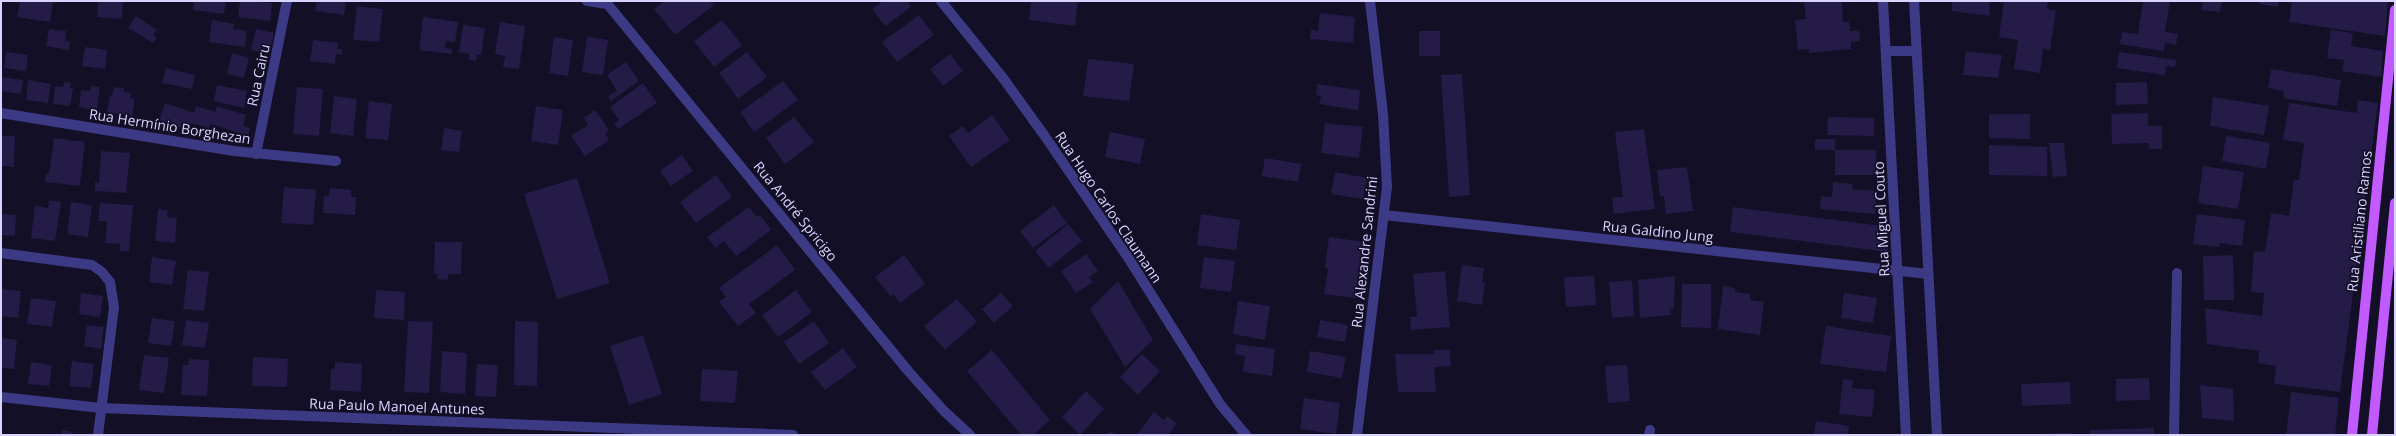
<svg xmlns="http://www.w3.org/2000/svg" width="2396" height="436" font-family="'Open Sans',sans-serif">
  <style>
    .building { fill: #241b47 }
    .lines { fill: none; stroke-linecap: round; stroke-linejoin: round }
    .minor { stroke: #3d3a85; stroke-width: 10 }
    .major { stroke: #c25bff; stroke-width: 10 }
    .labels { text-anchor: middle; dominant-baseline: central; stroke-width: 3.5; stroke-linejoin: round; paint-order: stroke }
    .street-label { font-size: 14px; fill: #d9d4ff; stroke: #130f26 }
  </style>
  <rect width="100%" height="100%" fill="#130f26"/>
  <path class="building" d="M20,1H53L50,22L17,17Z
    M98,1H123L122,19L97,17Z
    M194,1H226L224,14L193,10Z
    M240,1L272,3L270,21L238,17Z
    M317,1H346L344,15L315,11Z
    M665,1H710L714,5L675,35L654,9Z
    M883,1H907L911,7L885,26L872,9Z
    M1031,1H1078L1075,26L1029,20Z
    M1804,1H1842L1843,22H1849L1850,31L1859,30L1860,41L1851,42V49L1809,53V49L1798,50L1795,20L1806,19Z
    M1952,1H1989L1990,16L1952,11Z
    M2004,1H2048L2047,9L2056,10L2050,50L2043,49L2040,73L2014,69L2018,40L1999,37Z
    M2143,1H2170L2165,32L2178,34L2176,45L2165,43L2164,51L2120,44L2122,32L2138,34Z
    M2203,1H2222L2220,12L2201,10Z
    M2259,1H2279L2278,7L2259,4Z
    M2292,1H2388L2385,36L2289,22Z
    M357,6L383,9L379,42L353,40Z
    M1320,13L1355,17L1353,43L1310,39L1311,30L1318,31Z
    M919,15L934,35L897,62L882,42Z
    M136,16L157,30L153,35L157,38L153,43L128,28Z
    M423,17L458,22L455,42L446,41L445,48L452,49V54L419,50Z
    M212,20L234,24L233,29L247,31L245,47L209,42Z
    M722,20L742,45L714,67L694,41Z
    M500,22L525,26L519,69L503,67L505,56L495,54Z
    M463,25L485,28L481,55H477L476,61L469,60L470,54L459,52Z
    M49,29L66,31L65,41L70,42L69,50L46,46Z
    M256,29L274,33L269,54L251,50Z
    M2331,30L2353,33L2351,46L2383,51L2381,77L2342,71L2344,60L2327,58Z
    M1419,31H1440V56H1419Z
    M554,37L573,40L568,76L549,73Z
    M587,37L608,40L603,75L582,72Z
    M313,40L338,43L337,49H342V55L336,54L335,64L310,61Z
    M85,47L107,50L105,69L82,66Z
    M1966,51L2002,55L1998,78L1963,75Z
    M6,52L28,55L26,71L4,68Z
    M747,52L767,77L738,99L719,73Z
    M2119,52L2176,60L2175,67L2166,66L2165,75L2117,68Z
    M232,53L249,58L244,78L227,74Z
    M950,54L963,71L943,86L930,69Z
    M1088,59L1134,64L1129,101L1083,96Z
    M626,62L639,81L611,101L608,96L617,91L607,75Z
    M166,68L195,75L192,89L162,83Z
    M2271,69L2341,80L2337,106L2283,98L2284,91L2268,88Z
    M1462,74L1470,195L1449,197L1441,75Z
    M1,77L23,80L21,94L1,91Z
    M28,80L51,84L48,103L26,100Z
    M783,81L798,100L754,132L740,112Z
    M64,82L71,83L70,88H73L70,106L53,104L55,86L63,87Z
    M2147,82L2148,104L2116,105V83Z
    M643,83L657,103L618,129L614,123L619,120L610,107Z
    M1317,84L1360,90L1358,110L1319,104L1321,96L1316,95Z
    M217,85L247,91L244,108L214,101Z
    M91,86L100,87L97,110L79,107L81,90L90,91Z
    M114,87L124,88V92L131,93L130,98L135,99L132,116L107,112L110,95L112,96Z
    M297,87L323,89L319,136L293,134Z
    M334,96L357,99L353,136L330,133Z
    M2213,97L2269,106L2264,135L2210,126Z
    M2358,100L2378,103L2340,392L2274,384L2276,366L2258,363L2259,351L2207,344L2205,308L2262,316L2264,293L2251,292L2254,251L2265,252L2271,213L2289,216L2294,180H2299L2304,143L2283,140L2289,103L2357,113Z
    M369,101L392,104L388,140L365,138Z
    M165,103L194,113L196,106L215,112L217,106L246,115L243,126L250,128L248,136L211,124L209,128L191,123L189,130L159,120Z
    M536,106L563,110L558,145L531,141Z
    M595,110L609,130L605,134L609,140L585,156L571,136L588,125L584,118Z
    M2148,113V126H2162V149H2149V143L2112,144L2111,114Z
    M1989,114H2030V139L1989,138Z
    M992,115L1010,140L971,167L949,136L963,126L968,133Z
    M794,117L814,142L785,164L766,138Z
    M1828,117L1874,118V136L1827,135Z
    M1325,123L1363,127L1359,158L1321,153Z
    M444,128L462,131L459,152L441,150Z
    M1644,129L1655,209L1614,214L1612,198L1623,197L1615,132Z
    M1110,132L1145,139L1140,164L1105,157Z
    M1,136H15L14,167L1,166Z
    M2226,136L2270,143L2266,169L2222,161Z
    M54,138L85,142L80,186L45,182L46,174H49Z
    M1815,139H1835V150H1815Z
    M2049,143H2064L2067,176L2053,177Z
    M1989,145L2047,147V176L1989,175Z
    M1835,150H1876L1877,175H1835Z
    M101,151L130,153L126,193L95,191V182L99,183Z
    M682,155L693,171L671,186L660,171Z
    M1265,158L1301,164L1298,182L1262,176Z
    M2203,166L2244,172L2238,209L2198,203Z
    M1687,167L1693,211L1666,214L1664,196H1660L1657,170Z
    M1335,172L1367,178L1363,199L1331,194Z
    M716,175L732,197L696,223L680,202Z
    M577,178L610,283L557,299L524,194Z
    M1833,182L1853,184L1852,189L1877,191L1875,214L1820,209L1821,196L1832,197Z
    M284,187L316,190L313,225L281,223Z
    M330,188L351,190V197H356L355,215L323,213L324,195L329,196Z
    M49,200L61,202L55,241L31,238L35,206L48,208Z
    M71,202L92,205L88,237L67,234Z
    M100,203L133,205L129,252L120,251V244L105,243L107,221H98Z
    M1054,205L1067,223L1033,248L1020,231Z
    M749,207L757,217L760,215L771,230L736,256L724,241L715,248L707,237Z
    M1733,207L1890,227L1887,252L1730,232Z
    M158,209L168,210L167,217L177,218L175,243L155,241Z
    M1,214L16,215L15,236L1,235Z
    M1201,214L1240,220L1236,250L1197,245Z
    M2197,214L2245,220L2242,246L2220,243L2219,247L2193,244Z
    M1068,224L1082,241L1049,268L1035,251Z
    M1329,237L1365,242L1356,298L1324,294L1328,269L1325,268Z
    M435,242H462L461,274H448V280L437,279L438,274H434Z
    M777,245L795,270L749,304L756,313L738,326L719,302L726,297L719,288Z
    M1086,254L1098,271L1089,277L1093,282L1076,293L1061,271Z
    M904,255L925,284L900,303L893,294L890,296L875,277Z
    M2233,255L2234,300H2204L2203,256Z
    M152,257L176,261L172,285L149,282Z
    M1204,257L1235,261L1231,292L1200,288Z
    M1462,265L1484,268L1482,283H1485L1482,305L1457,301Z
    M188,270L209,272L204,311L183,309Z
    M1445,271L1450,327L1411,330L1410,317H1417L1413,274Z
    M1594,276L1596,305L1566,307L1564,277Z
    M1675,276L1674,308L1670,309L1671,315L1640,318L1638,280Z
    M1632,280L1634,316L1612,318L1609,282Z
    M1118,281L1153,340L1125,367L1090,309Z
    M1682,284H1711V328L1681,327Z
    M1723,286L1735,288V292L1750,294V300L1764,302L1760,335L1718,329Z
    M1,289L21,291L18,318L1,316Z
    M376,290L405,292L404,320L374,318Z
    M796,290L812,312L778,337L762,315Z
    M81,293L103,296L100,317L79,314Z
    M1001,293L1013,306L994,323L982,309Z
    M1844,293L1877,298L1873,323L1841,318Z
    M31,298L56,301L52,327L27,324Z
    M957,299L977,322L945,350L924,326Z
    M1238,301L1270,306L1265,340L1233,334Z
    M152,318L175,321L171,346L148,343Z
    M186,320L209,323L205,348L182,345Z
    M1320,320L1348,325L1345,342L1317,337Z
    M408,321L433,322L429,393L404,392Z
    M515,321L538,322L537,386L514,385Z
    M814,321L829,343L799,364L784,342Z
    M87,325L104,327L101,349L84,346Z
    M1826,326L1891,336L1886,372L1820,364Z
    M643,335L662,394L629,405L610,346Z
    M1,338L17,340L14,369L1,368Z
    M1236,344L1275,349L1272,376L1243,372L1245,356L1235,354Z
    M843,348L857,367L825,390L811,372Z
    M992,350L1050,420L1033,435H1021L967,371Z
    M1434,350H1450L1451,366L1434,367L1436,392H1398L1395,354H1434Z
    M442,351L467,353L465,394L440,392Z
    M1310,351L1346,357L1342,378L1307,372Z
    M1142,354L1160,371L1138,395L1120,377Z
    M144,355L169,358L164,393L139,390Z
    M253,357L288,359L287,387L252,386Z
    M189,359L209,360L207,396L181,395L183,365H188Z
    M72,361L94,364L91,388L69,386Z
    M31,362L52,365L49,386L28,384Z
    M335,362L362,364L361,392L330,390L331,369H335Z
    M477,364L498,365L496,397L475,396Z
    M1627,365L1630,401L1608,403L1605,366Z
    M702,369L738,371L735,403L700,401Z
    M2149,378L2150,400L2116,401V379Z
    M1843,379L1853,380L1852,388L1875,390L1872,417L1839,414Z
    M2070,382L2071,404L2022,406L2021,384Z
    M2200,385L2233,389L2234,421L2202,418Z
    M1086,391L1104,409L1080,435L1062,417Z
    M2291,392L2339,398L2335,435H2286Z
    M1304,398L1340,403L1336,434L1300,429Z
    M1154,412L1164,420L1167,416L1177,423L1168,435H1137Z
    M1816,421L1849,426L1848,435H1814Z
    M2154,428V435H2091L2090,430Z
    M62,430L73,432L72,435H61Z
    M1111,431L1115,435H1106Z
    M2071,433V435H2036V434Z"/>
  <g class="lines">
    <path class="minor" d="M587,1L607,4
      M605,1L909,372L944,411L970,435
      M941,1L1003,78L1044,135L1129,259L1220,404L1246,435
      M1883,1L1906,435
      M1914,1L1937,435
      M1886,51H1917
      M1,113L234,151L336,161
      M256,154L287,1
      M1384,215L1928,274
      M1,253L92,265L102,272L110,282L114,307L98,435
      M1,397L101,408L793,435
      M1357,435L1387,187L1383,114L1370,1
      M1649,435L1650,430
      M2174,435L2177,273"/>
    <path class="major" d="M2352,435L2395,10
      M2372,435L2395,203"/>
  </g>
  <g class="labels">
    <g class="street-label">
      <text transform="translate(258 75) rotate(-78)">Rua Cairu</text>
      <text transform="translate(170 126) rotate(9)">Rua Hermínio Borghezan</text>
      <text transform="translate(1109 207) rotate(56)">Rua Hugo Carlos Claumann</text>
      <text transform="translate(796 211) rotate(51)">Rua André Spricigo</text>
      <text transform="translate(1881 219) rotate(-93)">Rua Miguel Couto</text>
      <text transform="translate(2359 221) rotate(-84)">Rua Aristiliano Ramos</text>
      <text transform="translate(1658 231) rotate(6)">Rua Galdino Jung</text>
      <text transform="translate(1364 252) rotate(-84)">Rua Alexandre Sandrini</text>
      <text transform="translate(397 406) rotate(2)">Rua Paulo Manoel Antunes</text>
    </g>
  </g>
  <rect width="2396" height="436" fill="none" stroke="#d9d4ff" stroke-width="4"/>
</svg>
